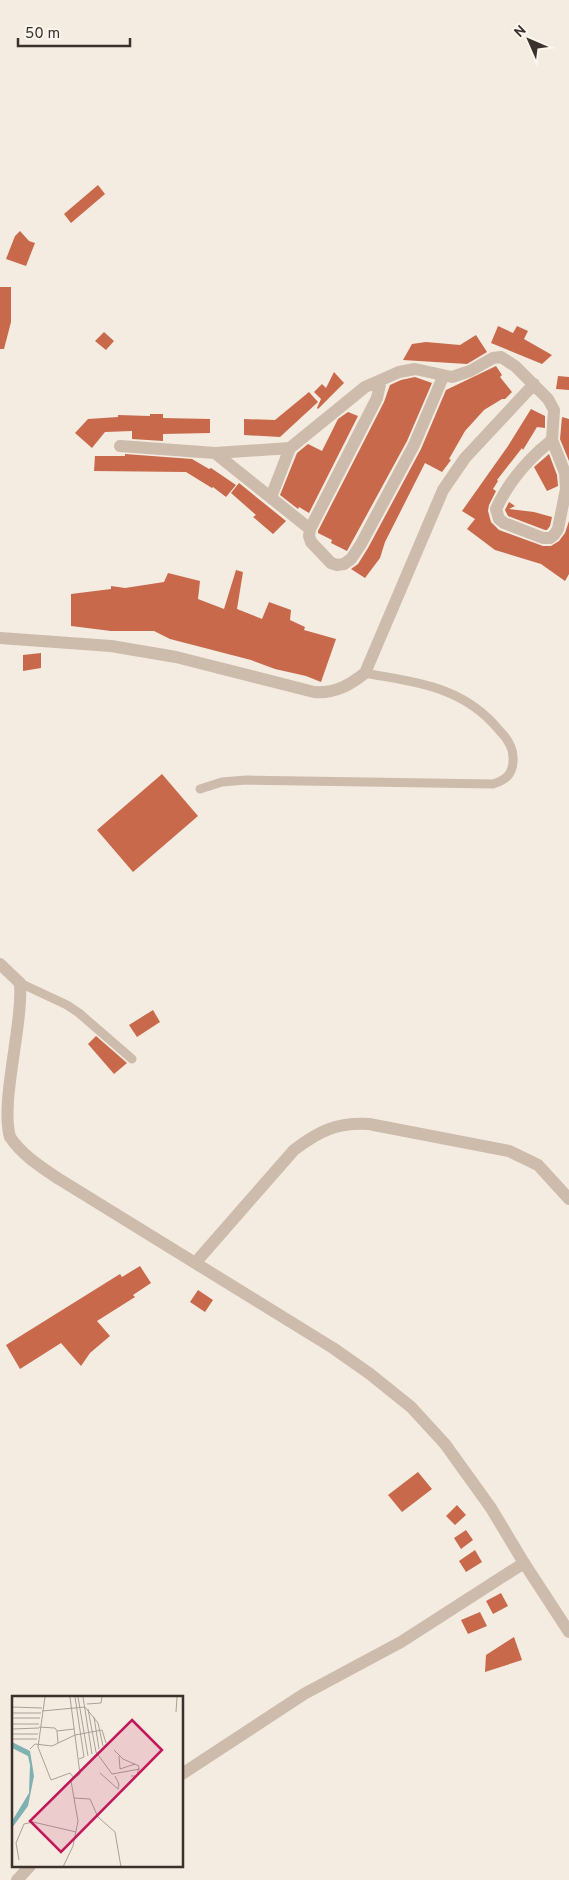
<svg xmlns="http://www.w3.org/2000/svg" width="569" height="1880" font-family="Overpass,sans-serif">
  <style>
    .building { fill: #c8694b }
    .lines { fill: none; stroke-linecap: round; stroke-linejoin: round }
    .service { stroke: #cdbbac; stroke-width: 9 }
    .minor { stroke: #cdbbac; stroke-width: 12 }
    .tertiary { stroke: #cdbbac; stroke-width: 12 }
    .inset-road { fill: none; stroke: #aaa098; stroke-width: 1 }
    .view { fill: #c2185b; fill-opacity: 0.15; stroke: #c2185b; stroke-width: 2.5 }
    .inset-edge { fill: none; stroke: #3b302b; stroke-width: 2.5 }
  </style>
  <rect width="100%" height="100%" fill="#f4ebe1"/>
  <path class="building" d="M98,185L105,194L71,223L64,214Z
    M20,231L29,241L35,243L26,266L6,259L15,236Z
    M0,287H11V322L4,349H0Z
    M498,326L513,333L517,326L528,331L524,339L552,355L542,364L491,343Z
    M104,332L114,341L106,350L95,341Z
    M476,335L487,352L467,364L403,360L412,344L426,342L460,345Z
    M496,366L502,375L500,377L512,392L505,399H502L484,410L465,431L449,459L451,460L442,472L425,463L385,542L380,558L365,578L351,569L358,564L368,548L421,449L446,390Z
    M334,372L344,383L318,409L317,408L321,399L314,392L322,384L326,388Z
    M558,376L569,377V390L556,389Z
    M415,377L432,383L407,441L347,551L331,543L332,540L318,533V531L384,402L390,385L401,380Z
    M309,392L318,402L280,437L244,435V419L275,420Z
    M531,409L545,416V428L537,427L523,450L522,448L497,480L498,481L493,489L496,491L489,505L488,511L491,522L499,530L543,546H551L559,541L565,533L569,521V574L565,581L541,564L495,550L467,529L475,519L462,511L508,446Z
    M348,412L358,416L309,513L299,507L298,509L280,495L297,453L308,444L322,451L338,419Z
    M150,414H163V418L210,419V433L163,434V441L132,439V431L105,432L92,448L75,433L88,419L118,417V415L150,416Z
    M562,417L569,419V461L560,439Z
    M125,454L192,459L209,469L211,468L236,485L226,497L213,487L212,488L186,472L94,471L95,456H125Z
    M549,454L557,475L558,486L547,491L534,467Z
    M239,483L286,521L273,534L253,517L256,515L231,493Z
    M509,502L515,506L509,509L534,512L552,517L550,526L547,530H545L508,516L505,510Z
    M236,570L243,572L237,609L262,619L269,602L291,610L290,620L305,627L304,630L336,639L321,682L306,676L275,669L251,660L170,639L154,631H111L71,626V594L111,589V586L125,588L164,582L168,573L200,581L198,599L224,609Z
    M41,653V668L23,671V655Z
    M162,774L198,816L133,872L97,830Z
    M153,1010L160,1022L137,1037L129,1025Z
    M96,1036L127,1063L114,1074L88,1044Z
    M140,1266L151,1283L133,1295L135,1297L97,1321L110,1336L90,1353L81,1366L61,1343L20,1369L6,1345L120,1274L122,1277Z
    M198,1290L213,1300L205,1312L190,1302Z
    M418,1472L432,1489L402,1512L388,1495Z
    M457,1505L466,1515L455,1525L446,1516Z
    M466,1530L473,1540L461,1549L454,1538Z
    M475,1550L482,1562L466,1572L459,1561Z
    M501,1593L508,1606L493,1614L486,1601Z
    M480,1612L487,1626L468,1634L461,1620Z
    M514,1637L522,1660L485,1672L486,1655Z"/>
  <g class="lines">
    <path class="service" d="M200,789L222,782L246,780L493,784C506,780 513,774 513,760C514,749 507,738 499,730C463,686 417,683 365,673
      M20,983L67,1005L79,1013L132,1059"/>
    <path class="minor" d="M120,446L215,453L290,448L365,387L399,372L415,369L452,377L470,371L493,358L501,357L515,366L548,399L554,410L552,440L565,473L566,489L558,529L554,535L550,538H543L504,523L499,519L496,509C509,481 528,459 552,440
      M215,453L310,529L309,536L311,542L331,563L337,565L344,564L351,559L361,544L414,445L443,377
      M271,497L290,448
      M310,529L377,398L381,380
      M0,638L111,646L176,657L314,692C334,694 350,685 365,673L443,490L465,458L534,384
      M196,1262L294,1150C319,1131 337,1122 369,1124L509,1151L538,1165L569,1199
      M182,1774L304,1694L401,1642L524,1563
      M17,1880L30,1866"/>
    <path class="tertiary" d="M0,964L20,983C23,1026 0,1102 10,1137C22,1155 41,1167 59,1179L333,1348L370,1374L411,1407L445,1444L491,1508L524,1563L569,1632"/>
  </g>
  <g transform="translate(12 1696)">
    <rect width="171" height="171" fill="#f4ebe1"/>
    <path d="M0,46L18,55L22,80L16,110L0,132V125L17,97L18,69L16,60L0,52Z" fill="#7fb0b2"/>
    <path class="inset-road" d="M33,1L26,51L39,84L58,77L62,82M63,1L72,61L67,63M66,1L76,60M71,1L80,58M75,8L89,7L90,1M0,11L30,12M76,13L84,56L100,78L128,73M30,15L73,11L86,27L91,50M164,16L165,1M0,17H29M82,21L87,53M0,22H28M0,28H27M27,31L43,32L45,35M0,33L27,32M0,38H26M0,43H25M46,47L45,35L62,33M18,53L23,48L40,50L63,39L90,34L94,47M102,54L111,63L127,70L125,80H119M107,60L108,73L123,68M88,77L106,93L107,88L103,80M62,102L78,103L86,121L103,136L109,171M7,164L4,147L12,128L21,126L64,136M51,171L61,150L66,125L59,85L68,78L58,1"/>
    <path class="view" d="M120,24L150,54L49,156L18,125Z"/>
    <rect width="171" height="171" class="inset-edge"/>
  </g>
  <g transform="translate(529 40) rotate(315)" stroke="#fbf5ee" stroke-width="4" paint-order="stroke">
  <path d="M0-4L9 19L0 12L-9 19Z" fill="#3b302b"/>
  <text y="-8" font-size="14" font-weight="bold" text-anchor="middle" fill="#3b302b">N</text>
  </g>
  <path d="M18 38v8h112v-8" fill="none" stroke="#3b302b" stroke-width="2.5"/>
  <text x="25" y="38" font-size="15" fill="#3b302b" stroke="#fbf5ee" stroke-width="4" paint-order="stroke">50 m</text>
</svg>
